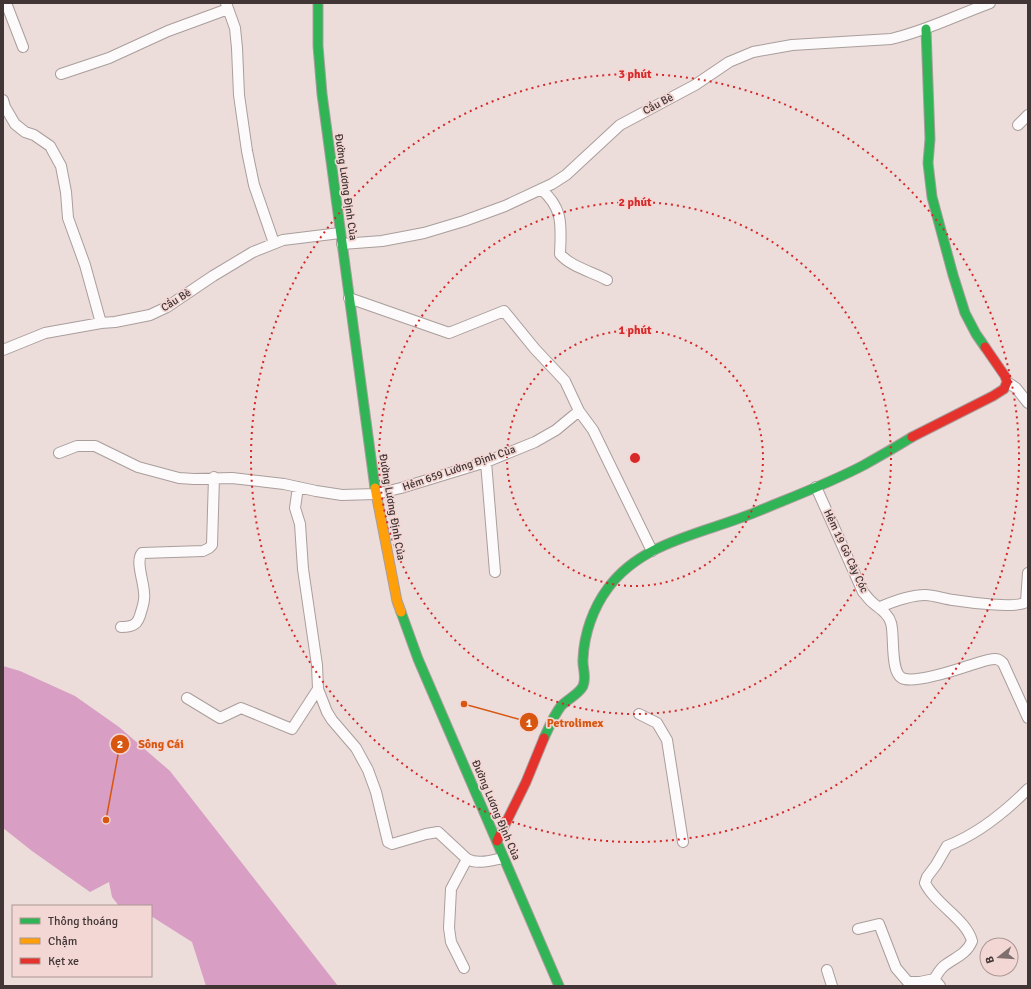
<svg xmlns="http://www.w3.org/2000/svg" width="1031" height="989" font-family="Signika,sans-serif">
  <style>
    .water { fill: #d89ec3 }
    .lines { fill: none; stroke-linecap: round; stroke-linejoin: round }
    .street-casing { stroke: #a99e9c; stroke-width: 12 }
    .fast-casing { stroke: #a99e9c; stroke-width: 11 }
    .slow-casing { stroke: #a99e9c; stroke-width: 11 }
    .jam-casing { stroke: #a99e9c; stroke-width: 11 }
    .street { stroke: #fcfafa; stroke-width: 10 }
    .fast { stroke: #30b455; stroke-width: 9 }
    .slow { stroke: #ff9f0a; stroke-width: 9 }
    .jam { stroke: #e5322d; stroke-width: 9 }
    .ring { fill: none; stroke: #d62828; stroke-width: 2; stroke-dasharray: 2 4 }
    .labels { text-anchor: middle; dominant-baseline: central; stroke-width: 3.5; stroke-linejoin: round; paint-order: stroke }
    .street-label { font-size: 11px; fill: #413635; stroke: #f3d7d4 }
    .centre { fill: #d62828; stroke: #f3d7d4; stroke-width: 2 }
    .ring-label { font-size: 12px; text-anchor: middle; font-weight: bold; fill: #d62828; stroke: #f3d7d4; stroke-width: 3.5; stroke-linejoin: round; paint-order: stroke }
    .leader { fill: none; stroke: #d75610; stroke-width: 1.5 }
    .callout-dot { fill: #d75610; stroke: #f3d7d4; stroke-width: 1.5 }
    .mark-label { font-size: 12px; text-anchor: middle; font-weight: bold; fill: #fff }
    .callout-label { font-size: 12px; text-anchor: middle; font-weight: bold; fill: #d75610; stroke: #f3d7d4; stroke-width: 3.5; stroke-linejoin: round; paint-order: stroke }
  </style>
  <rect width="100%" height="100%" fill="#ecdddb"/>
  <path class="water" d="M3,666L20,671L75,696L119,727L170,771L338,986H206L192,942L151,916V906H119L112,897L109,882L90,892L32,851L3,828Z"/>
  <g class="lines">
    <defs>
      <path id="street" d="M6,3L23,47
        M226,3L235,28L237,48L239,95L247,151L254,185L274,243
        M61,74L109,58L168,31L228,9
        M3,100L5,107L15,124L25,132L34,135L50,146L61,166L66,192L68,218L85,265L101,323
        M1018,125L1028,115
        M541,189C564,209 561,226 560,254C571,267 593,272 607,280
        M342,244L382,241L424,233L464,221L505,206L552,184L566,175L620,125L695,85L729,62L753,52L792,45L891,39C926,31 957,15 990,3
        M349,298L449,333L504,311L535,349L565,381L579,411L593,430L652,551
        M3,350L45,333L101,323L115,322L150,315L167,307L213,276L253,252L283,240L340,233
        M1007,382L1016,388L1028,403
        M59,453L77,446H95L138,467L179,478L194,479L232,478L284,484L316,491L342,495L376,494L401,488L486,462L535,442L556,430L579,411
        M486,462L495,572
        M298,487L295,508L300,524L303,569L317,665L318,689L327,712L332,720L356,748L368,770L376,792L388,842L392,844L426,834L438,832L467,859C478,865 492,860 503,858
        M816,487L863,592C866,595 869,600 873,603C880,609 888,613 891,623C895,635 889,677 905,679C921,682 956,670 971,665C979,663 987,659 995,659C998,659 1001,661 1003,663L1028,718
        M880,607C892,602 912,595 925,595C934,595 944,599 953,600C966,602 1017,609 1026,602L1028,573
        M121,627C134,627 138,624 141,612C143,606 145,599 144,593C144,582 135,561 142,553L203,551L209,548L212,545L214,477
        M187,698L220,718L241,708L292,729L318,689
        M639,714L657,723L667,740L683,842
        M858,929L879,924L896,968L908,982H920L934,979
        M464,968L451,942L449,928L451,889L467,859
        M827,970L832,986
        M940,986L934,979C937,975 940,969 944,966C954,958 967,954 972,941C966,919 936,905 925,883L927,877L936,865L947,846C978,834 1005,812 1028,789"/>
      <path id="fast" d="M318,3V46L322,94L375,488
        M926,29L930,139L928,163L932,197L953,275L965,313L976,334L985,347
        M401,612L418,659L559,986
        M544,738C549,727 554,715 561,706C568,699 579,694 583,686C587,677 582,667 583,659C584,634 593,608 608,588C642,541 706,533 756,512C792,497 830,483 864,465C880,456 896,447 912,437"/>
      <path id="slow" d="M375,488L397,601L401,612"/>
      <path id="jam" d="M912,437L993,396L1004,389L1007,382L1005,376L985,347
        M497,841L526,782L544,738"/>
    </defs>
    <use href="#street" class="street-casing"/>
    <use href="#fast" class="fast-casing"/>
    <use href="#slow" class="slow-casing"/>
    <use href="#jam" class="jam-casing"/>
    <use href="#street" class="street"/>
    <use href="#fast" class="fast"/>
    <use href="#slow" class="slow"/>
    <use href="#jam" class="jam"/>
  </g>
  <g class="ring">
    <circle cx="635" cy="458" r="128"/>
    <circle cx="635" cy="458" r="256"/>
    <circle cx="635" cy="458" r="384"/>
  </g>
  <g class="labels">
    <g class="street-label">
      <text transform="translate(658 104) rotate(-28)">Cầu Bè</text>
      <text transform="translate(346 187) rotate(82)">Đường Lương Định Của</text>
      <text transform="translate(176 300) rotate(-32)">Cầu Bè</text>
      <text transform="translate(459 468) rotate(-19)">Hẻm 659 Lường Định Của</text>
      <text transform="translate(392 507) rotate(80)">Đường Lương Định Của</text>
      <text transform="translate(846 551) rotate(65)">Hẻm 19 Gò Cây Cóc</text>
      <text transform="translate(496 810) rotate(67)">Đường Lương Định Của</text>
    </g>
  </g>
  <circle cx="635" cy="458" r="6" class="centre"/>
  <g class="ring-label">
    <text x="635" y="78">3 phút</text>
    <text x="635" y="206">2 phút</text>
    <text x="635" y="334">1 phút</text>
  </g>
  <path class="leader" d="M464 704L529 722M106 820L120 744"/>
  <g class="callout-dot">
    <circle cx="464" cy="704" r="4"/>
    <circle cx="106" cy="820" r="4"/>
    <circle cx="529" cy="722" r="10"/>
    <circle cx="120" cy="744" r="10"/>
  </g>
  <g class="mark-label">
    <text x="529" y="727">1</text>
    <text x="120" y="748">2</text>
  </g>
  <g class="callout-label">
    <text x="575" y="727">Petrolimex</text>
    <text x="161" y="748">Sông Cái</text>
  </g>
  <rect width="1031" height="989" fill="none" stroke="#413635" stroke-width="8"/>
  <rect x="12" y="905" width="140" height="72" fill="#f3d7d4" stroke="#ac9794"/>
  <rect x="20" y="918" width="20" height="6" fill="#30b455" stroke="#ac9794"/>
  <text x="48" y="925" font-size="12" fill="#413635">Thông thoáng</text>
  <rect x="20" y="938" width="20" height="6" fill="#ff9f0a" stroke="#ac9794"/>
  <text x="48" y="945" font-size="12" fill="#413635">Chậm</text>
  <rect x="20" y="958" width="20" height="6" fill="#e5322d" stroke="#ac9794"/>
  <text x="48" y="965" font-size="12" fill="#413635">Kẹt xe</text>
  <g transform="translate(999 957) rotate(253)"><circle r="19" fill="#f3d7d4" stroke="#ac9794"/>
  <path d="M0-3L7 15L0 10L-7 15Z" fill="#7d706f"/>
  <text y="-6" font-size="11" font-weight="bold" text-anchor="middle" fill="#413635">B</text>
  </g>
</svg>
